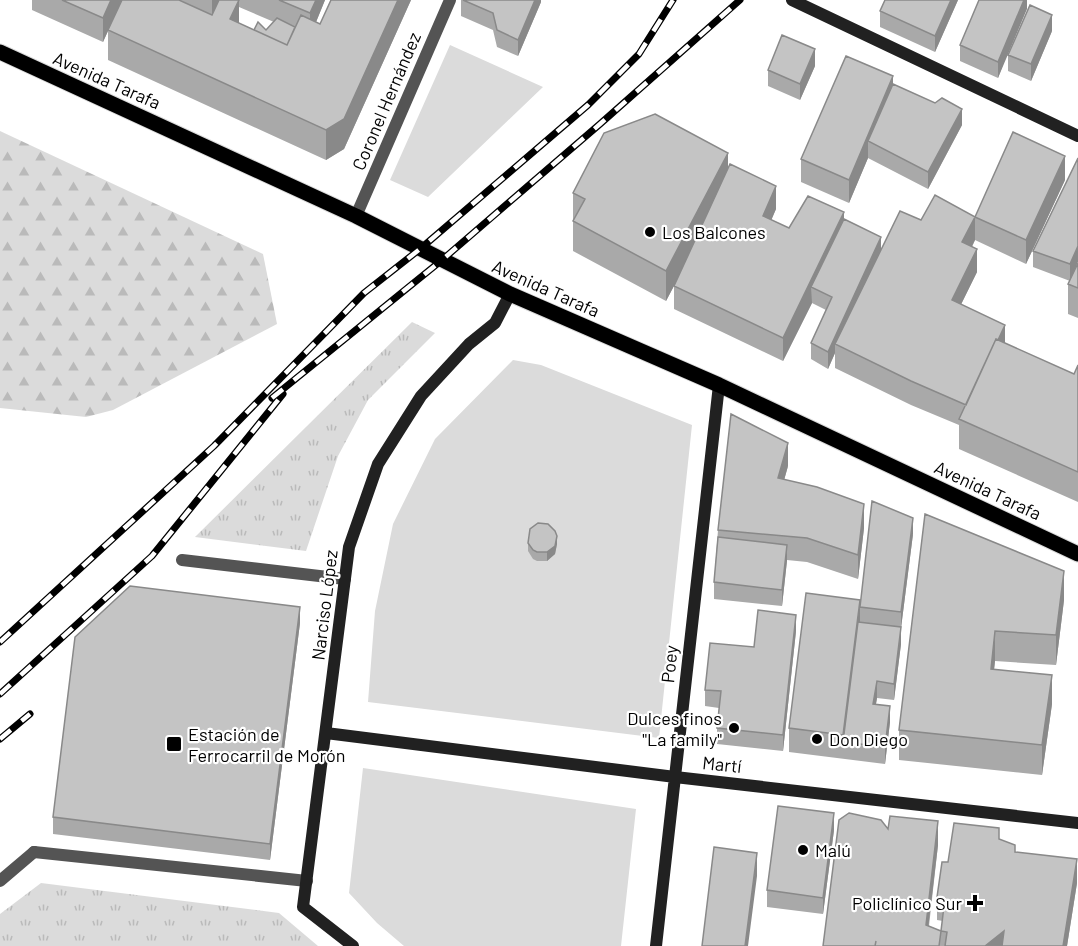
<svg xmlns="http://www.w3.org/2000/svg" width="1078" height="946" font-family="Barlow,sans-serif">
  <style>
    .grass { fill: url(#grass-tufts) }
    .forest { fill: url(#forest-firs) }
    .green { fill: #dbdbdb }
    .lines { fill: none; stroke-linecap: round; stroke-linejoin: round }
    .primary-casing { stroke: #dbdbdb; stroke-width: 17 }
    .lane { stroke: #545454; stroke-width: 12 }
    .street { stroke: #545454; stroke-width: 12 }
    .secondary { stroke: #212121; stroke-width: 12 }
    .primary { stroke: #000; stroke-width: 15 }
    .rail-casing { stroke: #000; stroke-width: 7 }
    .rail { stroke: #fff; stroke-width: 4.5; stroke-dasharray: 14; stroke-linecap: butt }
    .wall { fill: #a9a9a9; fill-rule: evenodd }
    .shaded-wall { fill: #898989 }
    .building { fill: #c4c4c4; stroke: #898989; stroke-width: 1.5 }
    .poi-dot { fill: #000; stroke: #fff; stroke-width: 2 }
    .labels { text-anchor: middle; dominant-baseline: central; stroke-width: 4.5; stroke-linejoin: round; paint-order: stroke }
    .street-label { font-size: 18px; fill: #000; stroke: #fff }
    .poi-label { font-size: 18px; fill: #000; stroke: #fff; text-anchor: start }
  </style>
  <defs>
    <pattern id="grass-tufts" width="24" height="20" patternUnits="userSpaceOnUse" patternTransform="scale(1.5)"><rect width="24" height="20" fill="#dbdbdb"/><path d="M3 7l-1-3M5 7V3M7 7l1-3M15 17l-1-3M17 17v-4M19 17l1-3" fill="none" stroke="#bababa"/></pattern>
    <pattern id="forest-firs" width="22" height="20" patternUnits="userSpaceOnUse" patternTransform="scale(1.5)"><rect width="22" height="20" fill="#dbdbdb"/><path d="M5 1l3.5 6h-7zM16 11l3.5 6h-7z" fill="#bababa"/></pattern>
  </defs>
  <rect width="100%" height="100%" fill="#fff"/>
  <path class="grass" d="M412,322L435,333L368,400L338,456L306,551L195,537Z
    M41,883L279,913L318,946H0V914Z"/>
  <path class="forest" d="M0,131L263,254L277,324L113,410L86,417L0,408Z"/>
  <path class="green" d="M450,45L543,87L428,197L390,180Z
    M513,360L541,365L692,425L659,738L368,702L375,611L393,524L435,439Z
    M363,768L636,809L621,946H404L377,923L349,893Z"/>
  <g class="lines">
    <defs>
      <path id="primary" d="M0,52L356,216L510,294L719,385L1078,554"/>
    </defs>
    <use href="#primary" class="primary-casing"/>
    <path class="lane" d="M182,560L345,579
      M0,881L34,852"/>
    <path class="street" d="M356,216L450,0
      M34,852L307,881"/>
    <path class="secondary" d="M792,0L1078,136
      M326,733L675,777L1078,823
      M353,946L303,907L349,547L378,464L421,396L469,344L495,323L510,294
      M656,946L719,385"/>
    <use href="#primary" class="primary"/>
    <defs>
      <path id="rail" d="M272,398L442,260L600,124L740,0
        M0,642L214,446L364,293L420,249L588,105L639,54L673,0
        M0,694L152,556L283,394
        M0,739L30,714"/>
    </defs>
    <use href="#rail" class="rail-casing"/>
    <use href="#rail" class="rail"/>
  </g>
  <path class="wall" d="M32,0H325L316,22L320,24L331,0H411L344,149L326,160L108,60V31L103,42L32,10ZM239,7L274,22L266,30H254L239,23Z
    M461,0H541V2L518,56L497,47L493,30L461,16Z
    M885,0H958L935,52L880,27V11Z
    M1027,0L998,78L960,61V45Z
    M1052,31L1031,81L1008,71V55Z
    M815,66L800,100L768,86V70Z
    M893,84L962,125L928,189L868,158L849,203L801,182V159Z
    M1078,158L1070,281L1033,267V251Z
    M728,167L776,209L771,220L789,228L844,219L881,251L921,220L975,217L1065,180L1026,264L975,240L972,247L977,272L961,304L1005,344L1074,374L1078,365V502L959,449V425L911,405L835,368V353L828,369L811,359V343L826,310L812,303L783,361L674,309V286L666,301L573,251V193Z
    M1078,263V318L1068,314V284Z
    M788,466L784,480L864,528L858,579L807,562L787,560L782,606L714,599V582L718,530Z
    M925,514L1064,600L1056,665L995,661L994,669L1052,704L1042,775L899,760V730Z
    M913,534L901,628V644L894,700L877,698L876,704L890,722L885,764L789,752V728L860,607Z
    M528,543L557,544L555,554L547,561H537L533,559L528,551Z
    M300,623L270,860L53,834V817Z
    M796,631L783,751L717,744V728L719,708L705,706V690L754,647Z
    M888,829L938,845L929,926L941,931L943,921L937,920V897L948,862L999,839L1015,852L1077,883L1067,946H823Z
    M834,830L823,914L767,907V890Z"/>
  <path class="shaded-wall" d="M111,0H122L103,42V18Z
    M212,0H222L212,24Z
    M239,0V29L230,19Z
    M316,0H325L310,37V13Z
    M398,0H411L344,149L326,160V130Z
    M535,0H541V2L518,56V40Z
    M951,0H958L935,52V36Z
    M1024,0H1027V9L998,78V62Z
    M1052,15V31L1031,81V64Z
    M815,49V66L800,100V84Z
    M893,76V100L868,141V158L849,203V180Z
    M962,109V125L928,189V172Z
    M728,153V183L666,301V271Z
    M1065,156V180L1026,264V240Z
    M776,186V209L763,240V216Z
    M844,212V236L811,287L812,303L783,361V338Z
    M975,217V240L962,266V242Z
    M881,237V254L835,344V353L828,369V352Z
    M1078,246V262L1070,281V264Z
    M977,249V272L952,323V300Z
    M1005,325V348L968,406Z
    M788,443V466L778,502V478Z
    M864,504V528L858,579V555Z
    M913,518V534L901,628V644L894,700V684L901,628V612Z
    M557,536V544L555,554L547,561V552Z
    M787,545V561L782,606V590Z
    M1064,571V600L1056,665V635Z
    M860,600V623L843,742V758V735Z
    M300,607V623L270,860V844Z
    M796,615V631L783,751V735Z
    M995,631V661L991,698V669Z
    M1052,675V704L1042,775V745Z
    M877,681V698L873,720V704Z
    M890,706V722L885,764V747Z
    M834,813V830L823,914V898Z
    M938,821V845L926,946V925Z
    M757,853V876L748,946H745Z
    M1077,859V883L1067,946H1063Z
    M1004,931V946H985Z"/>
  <path class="building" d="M62,0H111L103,18Z
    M122,0H179L212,15L219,0H239L230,19L287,45L301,15L320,24L331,0H398L344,119L326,130L108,30Z
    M279,0H316L310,13Z
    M463,0H535L518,40L497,30L493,13Z
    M885,0H951L935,36L880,11Z
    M979,0H1024L998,62L960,45Z
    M1030,5L1052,15L1031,64L1008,55Z
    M277,18L295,27L287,45L254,30L258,22L266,30Z
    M782,35L815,49L800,84L768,70Z
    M846,56L893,76L849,180L801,159Z
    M893,84L935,103L942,98L962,109L928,172L868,141Z
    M655,114L728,153L666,271L573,221L585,199L573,193L604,133Z
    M1013,132L1065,156L1026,240L975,217L962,242L977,249L952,300L1005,325L998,340L996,339L966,405L911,381L835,344L900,211L921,220L935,195L975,217Z
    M1078,158V246L1070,264L1033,251Z
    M730,164L776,186L763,216L789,228L808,196L844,212L783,338L674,286Z
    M844,219L881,237L828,352L811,343L832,297L811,287Z
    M1078,263V288L1068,284Z
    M996,339L1074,374L1078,365V472L959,419Z
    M731,414L788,443L778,478L817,487L864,504L858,555L807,538L718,530Z
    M872,501L913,518L901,612L860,607Z
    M925,514L1064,571L1056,635L995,631L991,669L1052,675L1042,745L899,730Z
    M538,523L548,524L555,531L557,536L555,546L547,552H537L533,550L528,543L530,529Z
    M718,537L787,545L782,590L714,582Z
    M130,586L300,607L270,844L53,817L75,637Z
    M806,593L860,600L843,735L789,728Z
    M758,610L796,615L783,735L717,728L721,691L705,690L710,643L754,647Z
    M858,622L901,627L894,684L877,681L873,704L890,706L885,747L843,742Z
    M778,806L834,813L823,898L767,890Z
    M849,813L881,820L888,829L890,816L938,821L926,925L941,931L939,946H875L876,941L875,946H823L839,820Z
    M954,823L999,828V839L1015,845V852L1077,859L1063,946H1002L1004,931L985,946H945L947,932L941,931L945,898L937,897L942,862H948Z
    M714,847L757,853L745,946H702Z"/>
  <g class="poi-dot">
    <circle cx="650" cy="232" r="6"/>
    <circle cx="734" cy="728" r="6"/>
    <circle cx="817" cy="739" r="6"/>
    <rect x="166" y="736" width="16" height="16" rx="3"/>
    <circle cx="803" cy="850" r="6"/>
    <path d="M972 894h6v6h6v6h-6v6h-6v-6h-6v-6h6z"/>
  </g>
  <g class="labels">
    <g class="street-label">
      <text transform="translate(107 80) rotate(24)">Avenida Tarafa</text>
      <text transform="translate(386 101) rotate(-67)">Coronel Hernández</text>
      <text transform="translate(546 288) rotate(24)">Avenida Tarafa</text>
      <text transform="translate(988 490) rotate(25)">Avenida Tarafa</text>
      <text transform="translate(324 605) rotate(-83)">Narciso López</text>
      <text transform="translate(669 664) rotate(-84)">Poey</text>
      <text transform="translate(722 764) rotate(6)">Martí</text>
    </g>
    <g class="poi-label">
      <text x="662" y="232">Los Balcones</text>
      <text x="722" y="718" text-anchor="end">Dulces finos<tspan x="722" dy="21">"La family"</tspan></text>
      <text x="188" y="734">Estación de<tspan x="188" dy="21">Ferrocarril de Morón</tspan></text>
      <text x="829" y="739">Don Diego</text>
      <text x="815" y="850">Malú</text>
      <text x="962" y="903" text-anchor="end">Policlínico Sur</text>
    </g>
  </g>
</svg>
